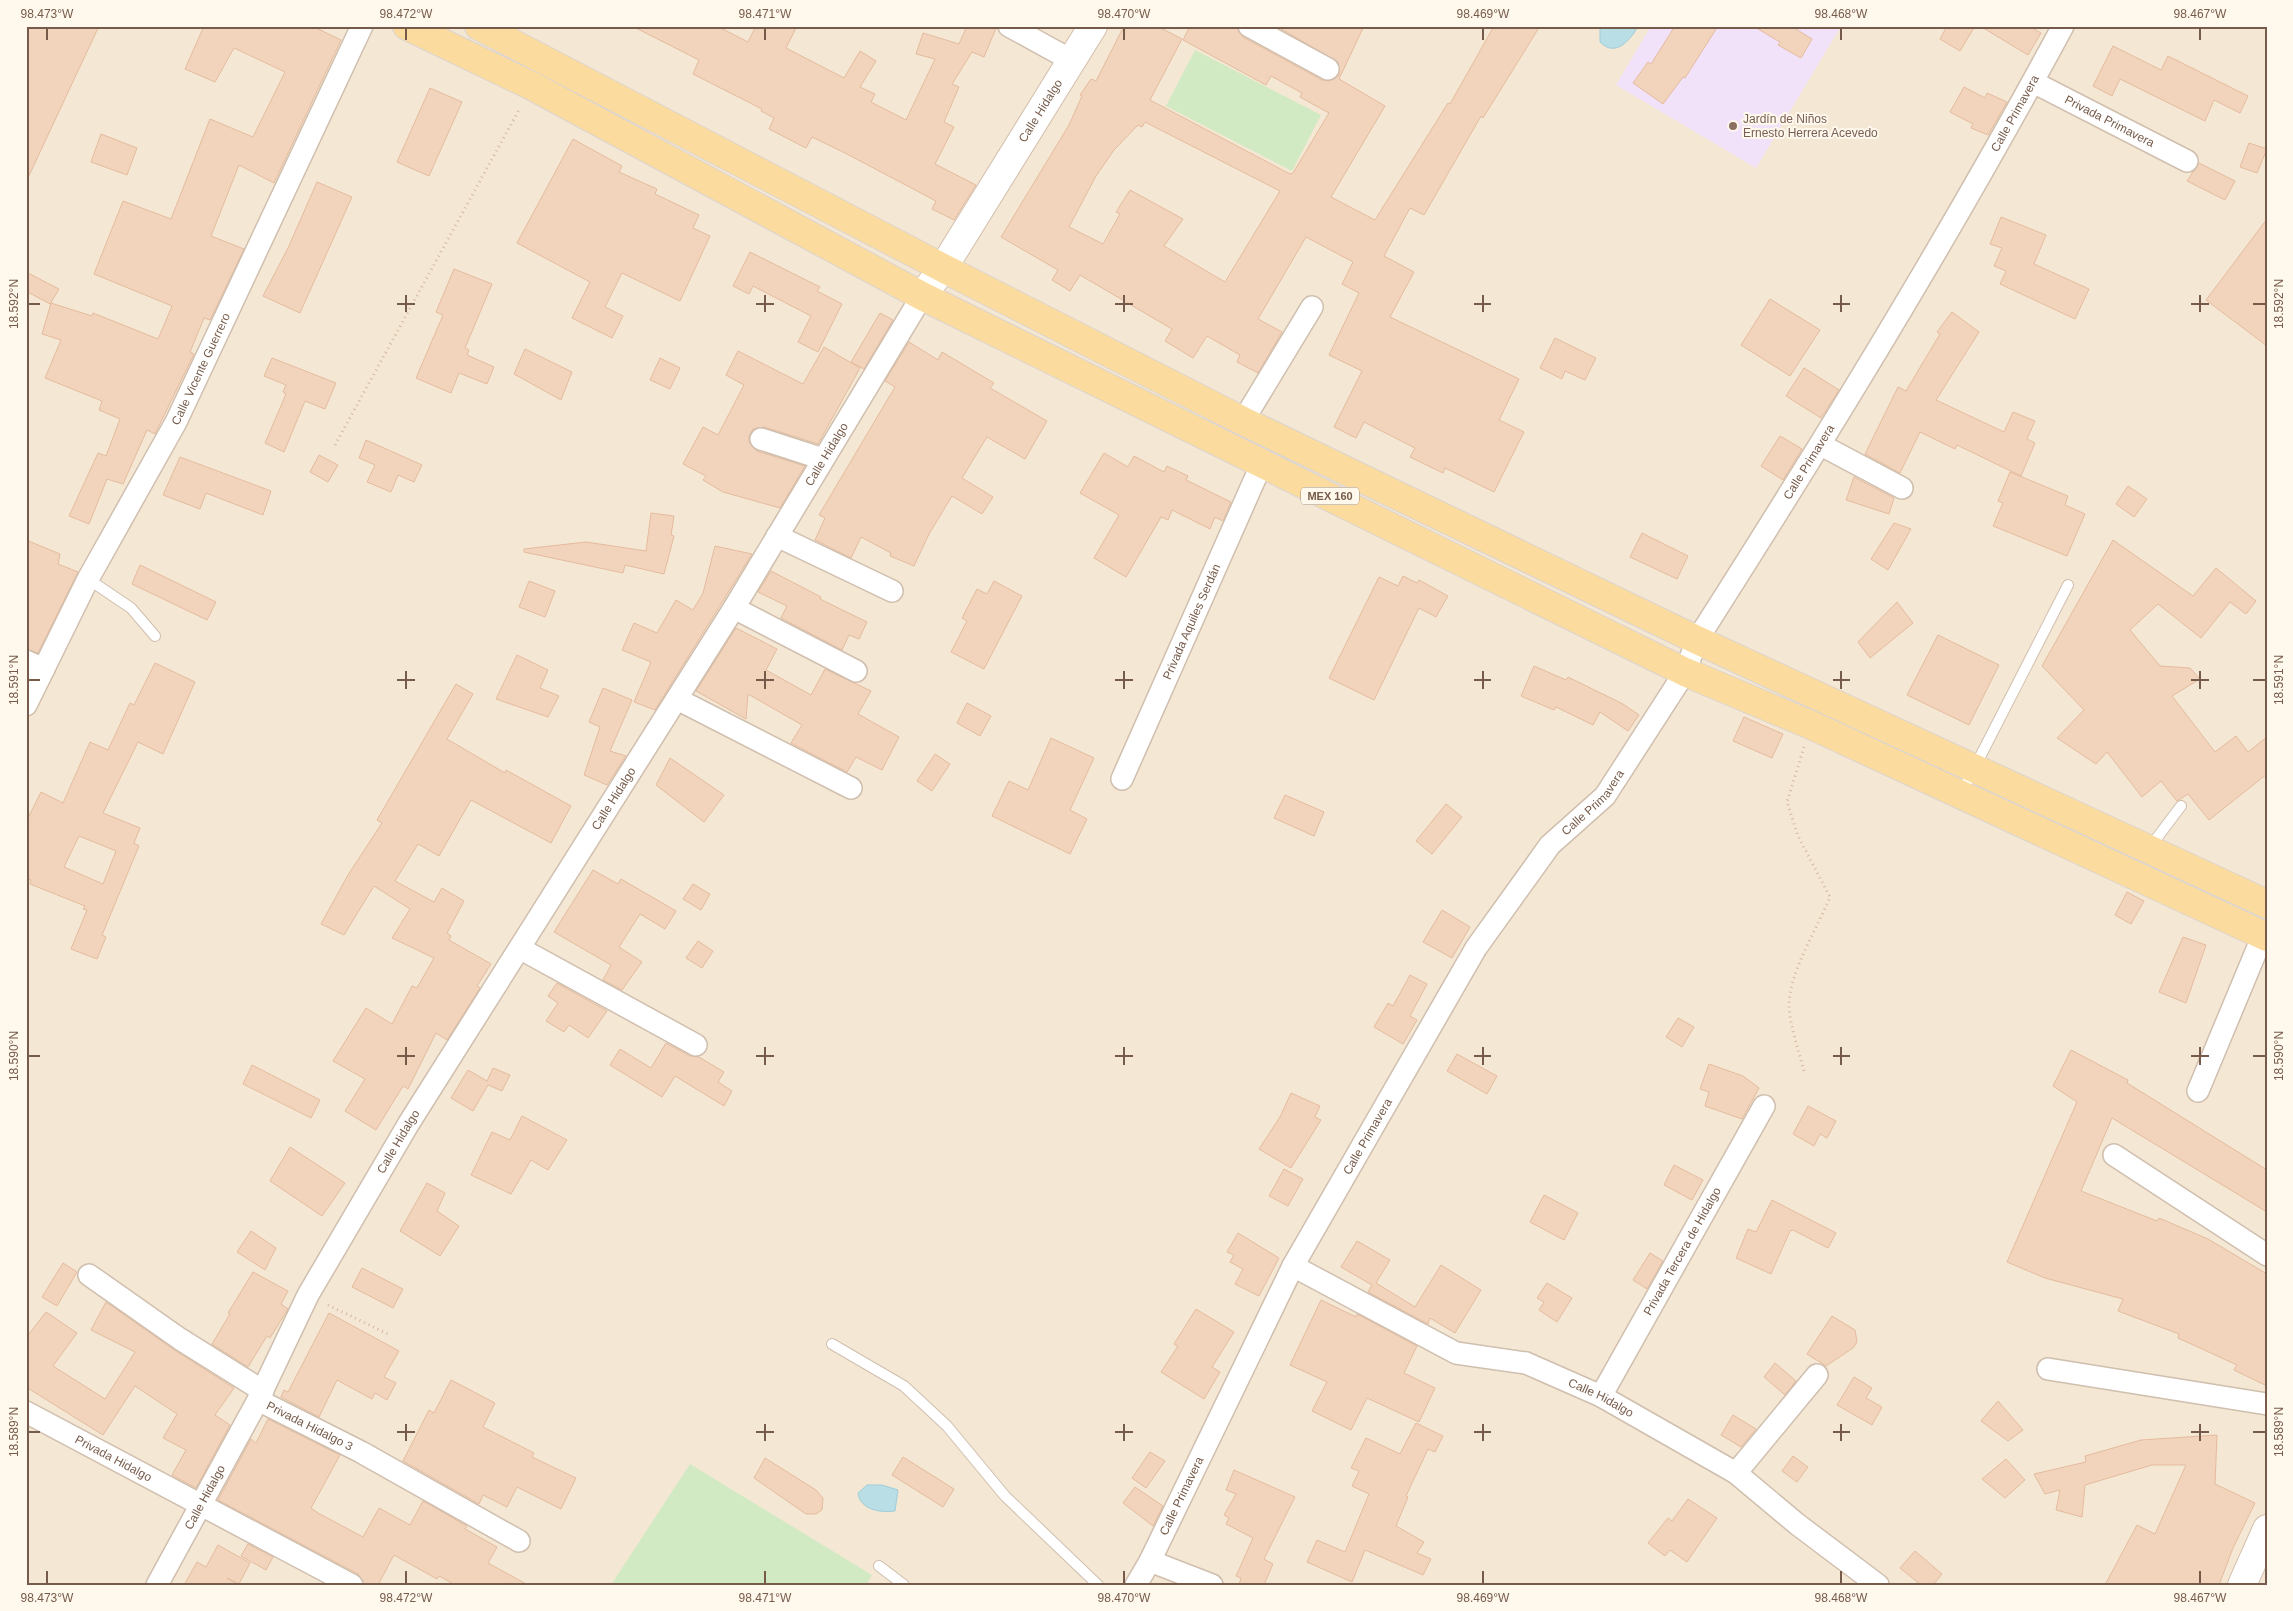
<svg xmlns="http://www.w3.org/2000/svg" width="2293" height="1611" font-family="Arial,sans-serif">
  <style>
    .residential { fill: #f4e7d4 }
    .education { fill: #f1e2f9 }
    .green { fill: #d2eac3 }
    .water { fill: #badee6; stroke: #a0cdd8 }
    .building { fill: #f2d4bd; stroke: #e5bb9d; fill-rule: evenodd }
    .lines { fill: none; stroke-linecap: round; stroke-linejoin: round }
    .lane-casing { stroke: #d0bfae; stroke-width: 12 }
    .street-casing { stroke: #d0bfae; stroke-width: 24 }
    .secondary-casing { stroke: #d3bfac; stroke-width: 30 }
    .primary-casing { stroke: #dbd4d0; stroke-width: 30 }
    .path { stroke: #d7b8a0; stroke-width: 3; stroke-dasharray: 1 4; stroke-linecap: butt }
    .lane { stroke: #fff; stroke-width: 10 }
    .street { stroke: #fff; stroke-width: 21 }
    .secondary { stroke: #fff; stroke-width: 28 }
    .primary { stroke: #fbdc9e; stroke-width: 28 }
    .ticks { fill: none; stroke: #765b4a; stroke-width: 2 }
    .education-dot { fill: #8d6e63; stroke: #fff8ec; stroke-width: 2 }
    .labels { text-anchor: middle; dominant-baseline: central; stroke-width: 4; stroke-linejoin: round; paint-order: stroke }
    .shield { fill: #fff8ec; stroke: #9f8a7b; stroke-width: 1 }
    .shield-label { font-size: 11px; font-weight: bold; fill: #765b4a }
    .street-label { font-size: 12px; fill: #765b4a; stroke: #fff8ec }
    .education-label { font-size: 12px; fill: #785e54; stroke: #fff8ec; text-anchor: start }
    .neatline { fill: none; stroke: #765b4a; stroke-width: 2 }
    .ticks-label { font-size: 12px; text-anchor: middle; fill: #765b4a }
  </style>
  <rect width="100%" height="100%" fill="#fcf4e5"/>
  <path class="residential" d="M26,26H2267V1585H26Z"/>
  <path class="education" d="M1651,26H1841L1756,168L1616,85Z"/>
  <path class="green" d="M1195,50L1321,115L1292,171L1166,106Z
    M690,1464L872,1575L866,1585H611Z"/>
  <path class="water" d="M1600,26H1638C1631,40 1615,58 1600,42Z
    M867,1485H882L898,1490L895,1511C881,1513 860,1510 858,1493Z"/>
  <path class="building" d="M26,26H99L26,182Z
    M204,26H312L341,40L274,183L239,165L211,236L244,249L210,320L204,318L190,352L194,354L155,434L147,430L123,484L107,479L89,524L69,516L98,453L106,456L120,419L99,410L102,401L45,378L61,340L42,334L51,303L92,316L93,313L158,339L172,306L94,274L123,201L171,219L210,119L253,137L285,72L234,48L215,82L185,69Z
    M632,26H717L748,42L756,26H797L786,48L844,78L860,51L876,61L860,87L875,94L871,102L906,120L935,59L916,54L923,33L959,44L967,26H997L984,57L972,52L952,84L959,87L944,122L954,127L935,164L976,185L954,220L932,209L936,201L845,153L812,137L806,148L769,129L774,118L761,111L762,109L693,74L699,60Z
    M1124,26H1157L1182,39L1150,100L1290,174L1293,173L1329,113L1300,97L1302,93L1271,76L1266,85L1183,40L1190,26H1237L1243,37L1322,80L1329,81L1339,75L1338,62L1276,26H1364L1339,79L1385,106L1331,197L1375,220L1448,103L1450,104L1494,26H1540L1483,118L1481,116L1424,215L1410,208L1384,256L1414,272L1390,317L1519,379L1499,420L1524,432L1494,492L1445,468L1443,473L1410,457L1415,448L1364,422L1356,438L1334,427L1362,371L1329,355L1359,293L1342,284L1353,262L1306,237L1258,319L1282,332L1258,373L1237,362L1240,355L1207,336L1193,358L1165,341L1172,329L1080,275L1070,291L1052,280L1058,270L1001,237L1069,125L1082,96L1080,95L1091,79L1096,81ZM1145,122L1280,191L1225,282L1164,246L1183,219L1130,190L1116,212L1120,214L1103,244L1069,227L1096,176L1114,150L1138,125L1142,127Z
    M1675,26H1718L1685,78L1683,77L1663,104L1633,83L1648,62L1651,64Z
    M1753,26H1791L1812,39L1801,58L1778,45L1780,42Z
    M1947,26H1975L1960,51L1940,39Z
    M1980,26H2029L2041,33L2028,55Z
    M2113,46L2161,70L2168,56L2248,96L2240,113L2214,100L2205,121L2120,79L2112,96L2093,86Z
    M1964,87L1985,98L1987,93L2007,102L1988,135L1971,128L1973,124L1950,112Z
    M430,88L462,102L429,176L397,162Z
    M101,134L137,148L127,175L91,162Z
    M573,139L622,166L619,172L657,189L655,194L699,215L693,228L710,236L680,301L622,273L605,307L623,316L612,338L572,318L590,282L517,243Z
    M2249,143L2267,149L2257,173L2240,167Z
    M2199,163L2235,181L2225,200L2187,181Z
    M317,182L352,197L300,313L263,296L288,248Z
    M2001,217L2046,235L2034,264L2089,289L2075,319L2000,284L2006,271L1994,266L2002,248L1990,244Z
    M2267,219V346L2206,300Z
    M750,252L820,287L817,291L842,304L818,352L798,342L811,316L753,286L749,294L733,286Z
    M454,269L492,284L465,348L469,350L467,355L494,367L487,384L459,373L451,393L416,378L443,315L436,312Z
    M26,272L59,289L50,304L26,291Z
    M1770,299L1820,330L1790,376L1741,345Z
    M1952,312L1979,332L1936,400L2004,432L2013,412L2035,421L2027,439L2035,443L2021,476L1957,445L1955,449L1920,432L1900,473L1865,454L1898,387L1906,391L1940,334L1937,332Z
    M880,313L893,320L864,369L851,362Z
    M1555,338L1596,358L1585,380L1565,371L1562,379L1540,368Z
    M909,342L938,360L942,352L994,383L990,388L1047,421L1025,459L987,437L962,478L993,497L982,514L952,496L929,534L914,566L890,556L891,553L861,537L851,558L815,540L825,518L819,515L895,387L885,381Z
    M824,347L860,368L818,444L764,427L753,429L749,436V442L757,451L805,466L780,508L723,492L703,480L706,476L683,464L703,427L718,435L744,385L726,375L738,351L803,384Z
    M525,349L572,372L561,400L514,374Z
    M272,358L336,383L325,409L305,401L284,452L265,443L286,394L283,392L286,385L264,376Z
    M660,358L680,368L670,389L650,380Z
    M1804,368L1839,390L1821,418L1786,396Z
    M1780,436L1802,449L1783,480L1761,466Z
    M366,440L422,465L414,482L398,475L391,492L367,482L375,465L359,458Z
    M1104,453L1128,467L1134,456L1164,472L1167,466L1188,476L1186,480L1231,502L1223,521L1215,517L1210,529L1172,510L1168,520L1161,517L1126,577L1094,558L1119,515L1080,493Z
    M319,455L338,465L328,482L310,472Z
    M180,457L271,491L263,515L206,493L200,509L163,495Z
    M2010,472L2068,496L2065,505L2085,514L2067,556L1993,526L2003,503L1998,501Z
    M1854,477L1894,498L1889,514L1846,500Z
    M2128,486L2147,499L2134,517L2116,504Z
    M651,513L674,516L671,535L674,536L664,574L625,565L623,573L524,552V549L586,542L646,551Z
    M1894,523L1911,529L1888,570L1871,559Z
    M1642,533L1688,556L1677,579L1630,557Z
    M26,540L60,554L58,564L78,572L38,653L26,649Z
    M2113,540L2193,596L2216,568L2256,601L2246,614L2230,602L2201,638L2158,604L2130,630L2160,666L2190,668L2200,679L2172,696L2215,752L2236,736L2248,752L2267,737V774L2209,820L2188,794L2177,801L2161,781L2142,797L2107,752L2096,764L2057,738L2084,710L2042,666Z
    M715,546L752,554L655,710L634,702L651,662L622,650L634,623L657,633L676,600L693,610L703,593Z
    M140,565L216,602L207,620L132,584Z
    M771,571L821,597L820,599L867,622L859,639L849,635L842,650L781,618L787,606L758,592Z
    M1403,576L1417,583L1419,580L1448,596L1436,617L1419,608L1374,700L1329,678L1379,577L1398,586Z
    M529,581L555,591L545,617L519,607Z
    M994,581L1022,596L984,669L951,652L967,621L962,618L977,589L987,594Z
    M1897,602L1913,623L1870,658L1858,642Z
    M736,628L777,649L766,670L811,695L825,669L871,691L858,714L899,737L882,770L856,757L847,772L791,743L802,725L748,694L746,719L696,691Z
    M1938,635L1999,665L1969,725L1907,695Z
    M517,655L548,670L540,688L559,696L548,717L496,699Z
    M155,663L195,682L163,754L138,742L103,813L140,828L134,843L139,846L102,935L106,937L97,959L71,949L87,910L83,909L85,906L30,884L31,880L26,878V822L41,792L63,803L90,742L108,750L130,703L134,705ZM79,836L116,851L103,884L64,867Z
    M1534,666L1566,680L1568,677L1623,704L1639,715L1628,731L1600,712L1593,725L1556,707L1554,710L1521,696Z
    M456,684L473,694L447,739L505,773L506,770L571,806L551,843L471,800L439,856L418,844L395,881L434,902L442,888L464,901L447,933L451,936L449,940L491,964L477,986L480,988L447,1040L436,1033L408,1089L403,1086L376,1130L345,1111L365,1079L333,1061L366,1008L392,1024L412,986L417,988L434,958L392,938L410,909L374,886L344,935L321,924L348,875L382,823L377,820Z
    M603,688L632,700L610,751L626,756L607,785L584,775L600,727L589,722Z
    M967,703L991,716L980,736L957,723Z
    M1744,717L1783,734L1772,758L1733,741Z
    M1051,738L1094,758L1070,810L1087,819L1070,854L992,816L1009,781L1028,790Z
    M935,754L950,764L932,791L917,781Z
    M670,758L724,795L704,822L656,785Z
    M1285,795L1324,812L1314,836L1274,818Z
    M1446,804L1462,817L1432,854L1416,841Z
    M593,870L618,884L621,879L676,911L665,929L640,914L619,947L642,962L622,990L603,980L611,965L554,932Z
    M693,884L710,894L701,910L683,899Z
    M2127,892L2144,901L2131,924L2115,915Z
    M1442,910L1470,927L1452,958L1423,942Z
    M2183,937L2206,945L2186,1003L2159,992Z
    M698,941L713,951L702,968L686,958Z
    M1410,975L1427,984L1410,1016L1417,1020L1403,1044L1374,1027L1388,1003L1393,1006Z
    M557,983L607,1011L588,1038L569,1025L564,1032L546,1021L558,1003L548,996Z
    M1678,1018L1694,1027L1682,1047L1666,1037Z
    M666,1043L690,1056L699,1057L724,1072L718,1082L732,1091L724,1106L675,1076L662,1097L610,1065L620,1049L651,1068Z
    M2071,1050L2128,1080L2127,1083L2267,1170V1212L2112,1118L2081,1191L2157,1221L2159,1218L2208,1239L2267,1274V1386L2234,1370L2237,1365L2178,1338L2179,1334L2118,1311L2123,1299L2045,1278L2007,1262L2077,1102L2053,1086Z
    M1457,1054L1497,1076L1487,1094L1447,1071Z
    M1709,1064L1743,1076L1759,1088L1742,1119L1705,1106L1709,1092L1700,1089Z
    M252,1065L320,1100L311,1118L243,1084Z
    M493,1068L510,1075L502,1091L488,1085L473,1111L451,1098L468,1070L487,1081Z
    M1291,1093L1320,1106L1315,1117L1321,1120L1291,1168L1259,1149L1280,1117Z
    M1808,1106L1836,1121L1827,1138L1820,1134L1814,1146L1793,1134Z
    M522,1116L567,1140L548,1170L531,1160L511,1194L471,1175L492,1132L510,1140Z
    M290,1147L345,1183L322,1216L270,1181Z
    M1674,1165L1703,1180L1692,1200L1664,1185Z
    M1284,1169L1303,1179L1288,1206L1269,1196Z
    M427,1183L445,1193L437,1211L459,1226L440,1256L400,1231Z
    M1544,1195L1578,1213L1564,1240L1530,1222Z
    M1772,1200L1836,1233L1828,1248L1793,1230L1790,1231L1771,1274L1736,1258L1748,1229L1756,1232Z
    M251,1231L276,1248L265,1270L237,1252Z
    M1238,1233L1279,1258L1259,1296L1235,1284L1243,1269L1230,1262L1234,1255L1227,1252Z
    M1357,1241L1390,1260L1376,1283L1415,1307L1441,1265L1481,1290L1455,1333L1430,1318L1428,1324L1368,1292L1372,1285L1341,1267Z
    M1650,1253L1663,1261L1647,1289L1633,1280Z
    M63,1263L77,1272L57,1306L42,1297Z
    M362,1268L403,1289L393,1308L352,1287Z
    M253,1272L288,1291L281,1304L288,1309L270,1338L267,1336L248,1367L212,1344L230,1314L228,1313Z
    M1547,1283L1572,1298L1557,1322L1539,1310L1544,1302L1537,1298Z
    M1321,1300L1356,1317L1357,1314L1417,1346L1404,1373L1435,1388L1419,1422L1367,1398L1351,1430L1312,1411L1327,1382L1290,1365Z
    M106,1302L173,1349L234,1388L215,1415L230,1425L196,1488L172,1475L186,1450L163,1438L177,1414L135,1386L103,1435L26,1387V1338L46,1312L77,1333L53,1366L105,1399L135,1352L91,1330Z
    M1196,1309L1234,1332L1212,1367L1220,1372L1204,1399L1161,1372L1178,1346L1174,1344Z
    M329,1313L399,1351L384,1377L396,1383L387,1400L375,1393L372,1399L337,1380L319,1417L281,1397L284,1390L288,1392Z
    M1832,1316L1855,1330L1857,1342L1853,1348L1826,1366L1807,1354Z
    M1775,1363L1796,1381L1785,1395L1764,1377Z
    M1854,1377L1872,1388L1866,1398L1882,1407L1872,1425L1837,1405Z
    M451,1380L495,1403L483,1427L534,1453L532,1457L576,1478L561,1509L517,1487L507,1507L483,1495L479,1504L403,1461L429,1410L434,1413Z
    M1998,1401L2023,1430L2008,1441L1981,1421Z
    M1733,1415L1756,1429L1741,1447L1721,1435Z
    M268,1419L340,1455L311,1508L318,1513L363,1537L379,1508L410,1525L423,1501L467,1526L465,1529L497,1547L488,1563L528,1585H455L439,1576L437,1579L394,1555L378,1585H364L358,1574L218,1500L251,1439L256,1443Z
    M1416,1423L1443,1436L1435,1452L1428,1449L1406,1496L1408,1497L1396,1526L1424,1542L1417,1553L1431,1559L1423,1575L1365,1550L1352,1582L1307,1562L1317,1540L1345,1552L1369,1494L1352,1486L1359,1471L1351,1468L1366,1438L1400,1454Z
    M2217,1435L2215,1484L2255,1503L2233,1548L2219,1585H2105L2137,1525L2155,1534L2186,1465H2152L2085,1485L2082,1517L2056,1510L2060,1490L2045,1494L2034,1474L2086,1462L2085,1456L2141,1440Z
    M1150,1452L1165,1461L1146,1488L1132,1478Z
    M1793,1456L1808,1467L1797,1482L1782,1471Z
    M903,1457L954,1489L943,1507L892,1475Z
    M765,1458L816,1490L823,1498L822,1510L816,1514H806L754,1478Z
    M2006,1459L2025,1480L2005,1498L1982,1479Z
    M1234,1470L1295,1497L1264,1559L1273,1564L1264,1585H1239L1241,1578L1236,1576L1253,1538L1226,1524L1229,1518L1224,1515L1236,1494L1226,1490Z
    M1135,1487L1163,1506L1153,1526L1123,1503Z
    M1688,1499L1717,1518L1687,1562L1670,1550L1665,1556L1648,1543L1668,1518L1672,1521Z
    M248,1544L273,1557L266,1570L241,1556Z
    M218,1545L250,1563L239,1584L227,1578L239,1585H184L197,1562L206,1567Z
    M1915,1551L1942,1574L1933,1585H1921L1900,1568Z"/>
  <g class="lines">
    <defs>
      <path id="lane" d="M88,579L131,608L155,636
        M1961,794L2068,585
        M2150,847L2181,806
        M832,1344L904,1386L947,1426L1005,1496L1098,1585
        M879,1566L904,1585"/>
      <g id="street">
        <path d="M1009,26L1071,60"/>
        <path d="M1249,26L1328,69"/>
        <path id="s1" d="M2033,82L2187,161"/>
        <path d="M1243,421L1312,307"/>
        <path d="M761,439L823,459"/>
        <path d="M1821,445L1902,488"/>
        <path d="M777,536L892,591"/>
        <path d="M734,608L856,671"/>
        <path d="M26,661L44,669"/>
        <path d="M677,699L851,788"/>
        <path id="s2" d="M26,705L88,579L176,422L362,26"/>
        <path id="s3" d="M1122,779L1262,463"/>
        <path d="M521,949L696,1045"/>
        <path d="M2198,1091L2263,935"/>
        <path d="M2114,1155L2267,1255"/>
        <path id="s4" d="M1293,1266L1456,1353L1526,1363L1601,1396L1736,1473L1797,1524L1878,1585"/>
        <path d="M89,1275L180,1339L263,1391"/>
        <path d="M2048,1369L2267,1404"/>
        <path id="s5" d="M1601,1396L1764,1106"/>
        <path id="s6" d="M258,1400L361,1452L519,1541"/>
        <path id="s7" d="M26,1412L352,1585"/>
        <path d="M1736,1473L1817,1375"/>
        <path d="M1150,1561L1212,1585"/>
        <path id="s8" d="M157,1585L258,1400L308,1295L409,1123L734,608L922,296"/>
        <path id="s9" d="M1136,1585L1150,1561L1293,1266L1476,948L1550,845L1605,796L1685,672L1697,640C1825,439 1950,236 2063,26"/>
      </g>
      <g id="secondary">
        <path id="s10" d="M922,296L943,268L1093,26"/>
        <path d="M2242,1585L2267,1529"/>
      </g>
      <path id="primary" d="M407,26L532,86L922,296L1685,672L1811,725L2267,937
        M479,26L943,268L1243,421L1697,640L2267,904"/>
    </defs>
    <use href="#lane" class="lane-casing"/>
    <use href="#street" class="street-casing"/>
    <use href="#secondary" class="secondary-casing"/>
    <use href="#primary" class="primary-casing"/>
    <path class="path" d="M335,445L520,108
      M1804,747L1787,802L1798,836L1830,897C1817,929 1789,972 1789,1006C1790,1027 1799,1051 1804,1071
      M328,1305L388,1334"/>
    <use href="#lane" class="lane"/>
    <use href="#street" class="street"/>
    <use href="#secondary" class="secondary"/>
    <use href="#primary" class="primary"/>
  </g>
  <path class="ticks" d="M47,28V40M406,28V40M765,28V40M1124,28V40M1483,28V40M1841,28V40M2200,28V40M406,295V312M765,295V312M1124,295V312M1483,295V312M1841,295V312M2200,295V312M28,304H40M397,304H415M756,304H774M1115,304H1133M1474,304H1491M1833,304H1850M2191,304H2209M2253,304H2266M406,671V689M765,671V689M1124,671V689M1483,671V689M1841,671V689M2200,671V689M28,680H40M397,680H415M756,680H774M1115,680H1133M1474,680H1491M1833,680H1850M2191,680H2209M2253,680H2266M406,1047V1065M765,1047V1065M1124,1047V1065M1483,1047V1065M1841,1047V1065M2200,1047V1065M28,1056H40M397,1056H415M756,1056H774M1115,1056H1133M1474,1056H1491M1833,1056H1850M2191,1056H2209M2253,1056H2266M406,1424V1441M765,1424V1441M1124,1424V1441M1483,1424V1441M1841,1424V1441M2200,1424V1441M28,1432H40M397,1432H415M756,1432H774M1115,1432H1133M1474,1432H1491M1833,1432H1850M2191,1432H2209M2253,1432H2266M47,1571V1584M406,1571V1584M765,1571V1584M1124,1571V1584M1483,1571V1584M1841,1571V1584M2200,1571V1584"/>
  <circle class="education-dot" cx="1733" cy="126" r="5"/>
  <g class="labels">
    <rect class="shield" x="1301" y="487.5" width="58" height="17" rx="4"/>
    <g class="shield-label">
      <text x="1330" y="496">MEX 160</text>
    </g>
    <g class="street-label">
      <text stroke="none"><textPath href="#s10" startOffset="220">Calle Hidalgo</textPath></text>
      <text stroke="none"><textPath href="#s9" startOffset="1720">Calle Primavera</textPath></text>
      <text stroke="none"><textPath href="#s1" startOffset="86">Privada Primavera</textPath></text>
      <text stroke="none"><textPath href="#s2" startOffset="379">Calle Vicente Guerrero</textPath></text>
      <text stroke="none"><textPath href="#s8" startOffset="1315">Calle Hidalgo</textPath></text>
      <text stroke="none"><textPath href="#s9" startOffset="1315">Calle Primavera</textPath></text>
      <text stroke="none"><textPath href="#s3" startOffset="172">Privada Aquiles Serdán</textPath></text>
      <text stroke="none"><textPath href="#s8" startOffset="910">Calle Hidalgo</textPath></text>
      <text stroke="none"><textPath href="#s9" startOffset="910">Calle Primavera</textPath></text>
      <text stroke="none"><textPath href="#s9" startOffset="505">Calle Primavera</textPath></text>
      <text stroke="none"><textPath href="#s8" startOffset="505">Calle Hidalgo</textPath></text>
      <text stroke="none"><textPath href="#s5" startOffset="166">Privada Tercera de Hidalgo</textPath></text>
      <text stroke="none"><textPath href="#s4" startOffset="338">Calle Hidalgo</textPath></text>
      <text stroke="none"><textPath href="#s6" startOffset="58">Privada Hidalgo 3</textPath></text>
      <text stroke="none"><textPath href="#s7" startOffset="99">Privada Hidalgo</textPath></text>
      <text stroke="none"><textPath href="#s9" startOffset="100">Calle Primavera</textPath></text>
      <text stroke="none"><textPath href="#s8" startOffset="100">Calle Hidalgo</textPath></text>
    </g>
    <g class="education-label">
      <text x="1743" y="119">Jardín de Niños<tspan x="1743" dy="14">Ernesto Herrera Acevedo</tspan></text>
    </g>
  </g>
  <rect width="2293" height="1611" fill="none" stroke="#fff8ec" stroke-width="55"/>
  <rect x="28" y="28" width="2238" height="1556" class="neatline"/>
  <g class="ticks-label">
    <text x="47" y="18">98.473°W</text>
    <text x="406" y="18">98.472°W</text>
    <text x="765" y="18">98.471°W</text>
    <text x="1124" y="18">98.470°W</text>
    <text x="1483" y="18">98.469°W</text>
    <text x="1841" y="18">98.468°W</text>
    <text x="2200" y="18">98.467°W</text>
    <text transform="translate(14 304) rotate(-90)" y="4">18.592°N</text>
    <text transform="translate(2279 304) rotate(-90)" y="4">18.592°N</text>
    <text transform="translate(14 680) rotate(-90)" y="4">18.591°N</text>
    <text transform="translate(2279 680) rotate(-90)" y="4">18.591°N</text>
    <text transform="translate(14 1056) rotate(-90)" y="4">18.590°N</text>
    <text transform="translate(2279 1056) rotate(-90)" y="4">18.590°N</text>
    <text transform="translate(14 1432) rotate(-90)" y="4">18.589°N</text>
    <text transform="translate(2279 1432) rotate(-90)" y="4">18.589°N</text>
    <text x="47" y="1602">98.473°W</text>
    <text x="406" y="1602">98.472°W</text>
    <text x="765" y="1602">98.471°W</text>
    <text x="1124" y="1602">98.470°W</text>
    <text x="1483" y="1602">98.469°W</text>
    <text x="1841" y="1602">98.468°W</text>
    <text x="2200" y="1602">98.467°W</text>
  </g>
</svg>
